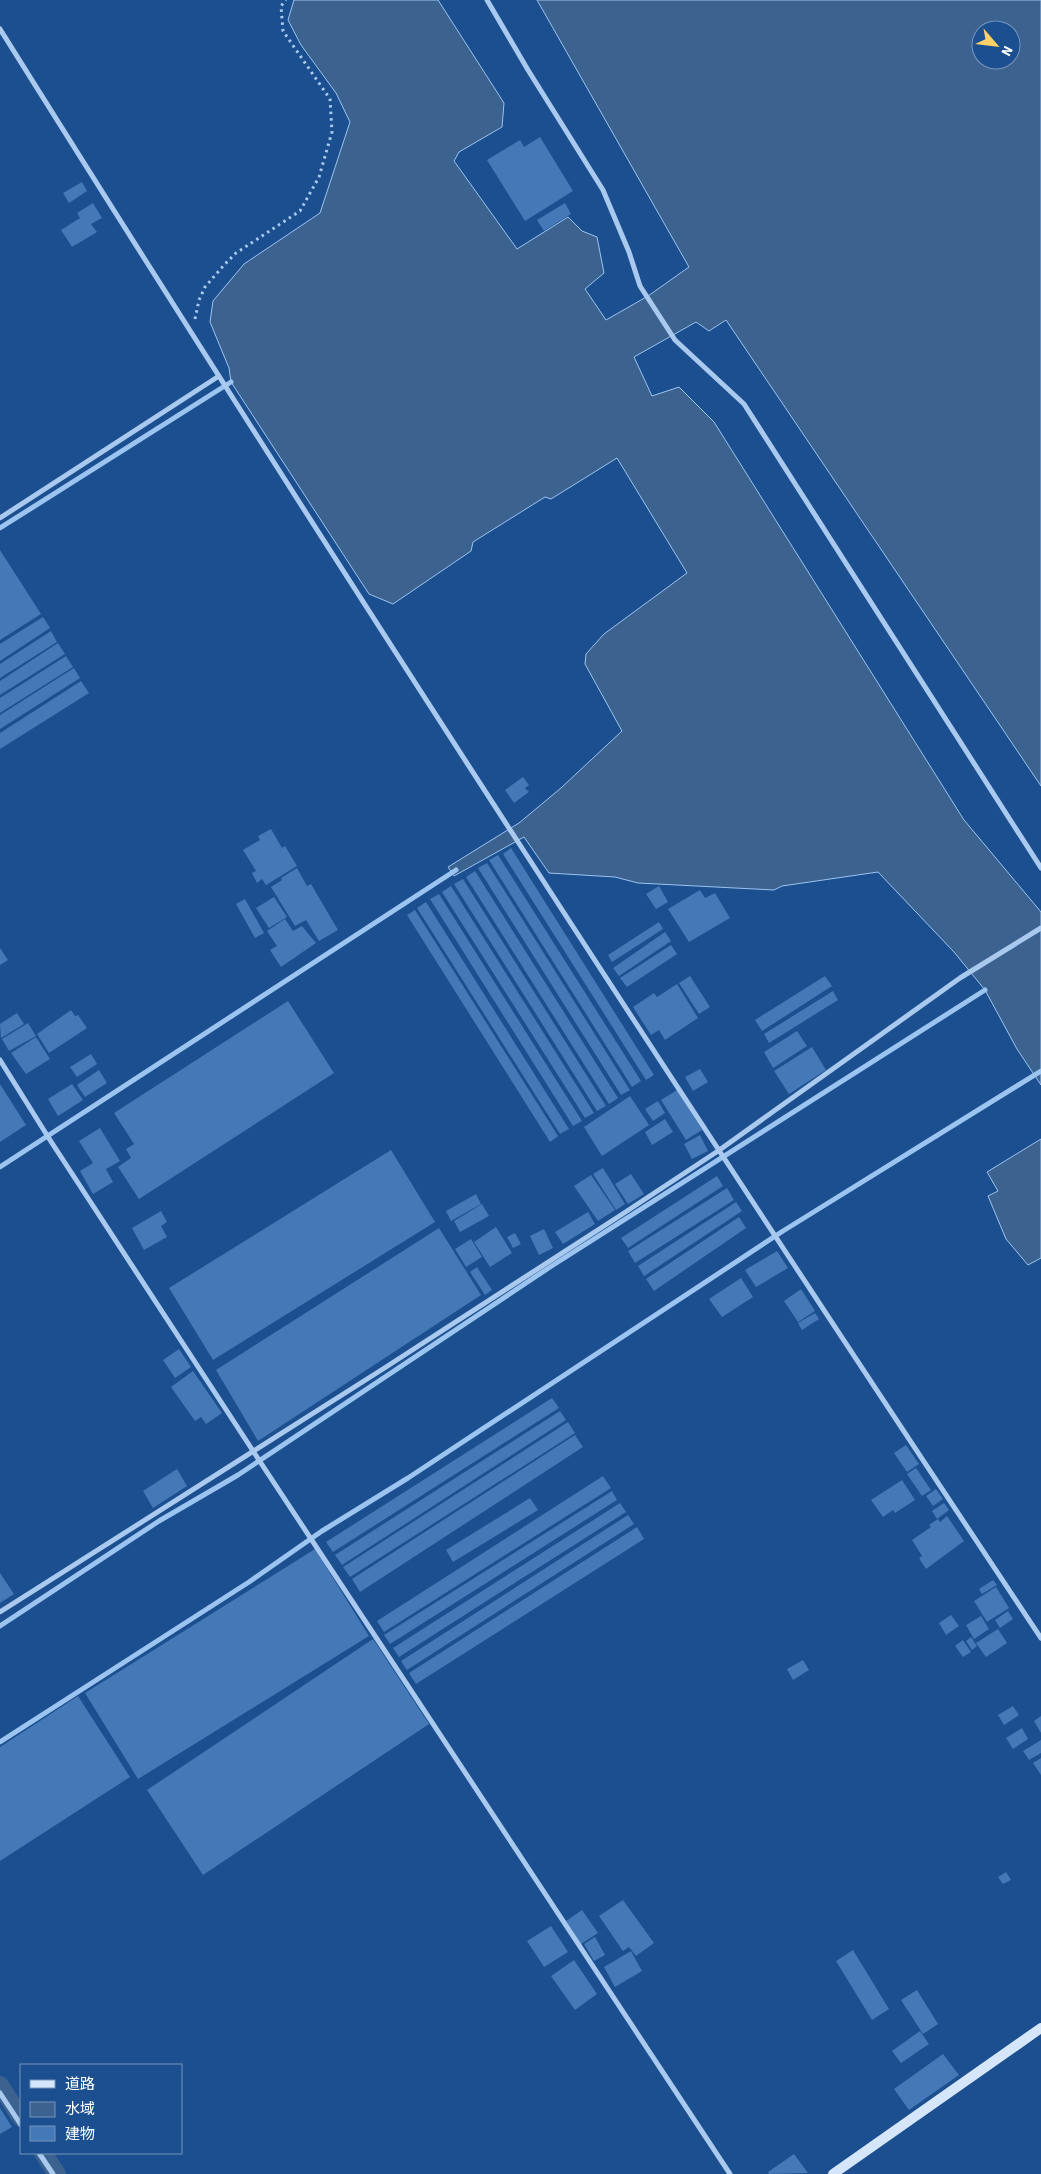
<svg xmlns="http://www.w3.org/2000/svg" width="1041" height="2174" font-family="'Source Sans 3','Noto Sans JP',sans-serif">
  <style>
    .water { fill: #3c6290; stroke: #9cc4f0; fill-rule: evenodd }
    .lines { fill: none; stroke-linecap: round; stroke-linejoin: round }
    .stream { stroke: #9cc4f0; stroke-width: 5 }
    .canal { stroke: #3c6290; stroke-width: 18 }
    .building { fill: #4478b7 }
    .path { stroke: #a9c9ee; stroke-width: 3; stroke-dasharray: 2.5 4; stroke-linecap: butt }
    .minor { stroke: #a9c9ee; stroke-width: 5 }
    .secondary { stroke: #d6e6fa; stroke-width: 10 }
  </style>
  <rect width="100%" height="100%" fill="#1b4f8f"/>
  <path class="water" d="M294,0H438L504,103L502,127L459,152L454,161L517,249L568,217L582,231L597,237L604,273L585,289L606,320L648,296L689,267L537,0H1041V786L726,320L709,331L696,322L634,357L652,396L679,387L714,422L964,820L1041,912V1085L1017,1049L985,990L954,952L878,872L782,886L774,890L638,883L615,877L549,873L524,837L454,876L448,867L519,823L561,788L622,731L585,664L586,654L604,634L687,573L617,458L551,499L545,497L473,542L471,551L393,604L369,594L231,382L229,368L210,322L213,301L244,264L320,213L350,122L336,93L301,45L288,20ZM981,30H1011V60H981Z
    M1041,1139V1258L1028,1265L1006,1239L988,1196L998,1191L987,1172Z"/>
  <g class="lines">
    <path class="stream" d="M0,528L231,382
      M0,1167L456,870
      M0,1626L159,1521L238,1475L550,1267L985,990
      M0,1742L249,1582L322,1531L408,1478L783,1231L1041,1071"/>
    <path class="canal" d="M0,2085L21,2118
      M43,2153L57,2174"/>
  </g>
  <path class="building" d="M540,137L573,191L525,221L487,160L520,140L524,147Z
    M82,182L87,191L69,203L63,193Z
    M93,203L102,218L91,224L97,232L72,247L61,230L80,218L77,213Z
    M565,203L571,214L544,231L537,220Z
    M0,550L41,614L0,640Z
    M43,617L50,628L0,661V644Z
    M51,631L57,642L0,678V664Z
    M58,643L65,654L0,695V681Z
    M66,656L73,667L0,713V698Z
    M74,668L80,678L0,729V715Z
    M81,681L89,693L0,749V733Z
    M523,777L529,785L525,788L529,792L514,803L505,790Z
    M271,829L282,848L285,846L297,866L266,885L262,879L257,883L252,873L256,871L243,850L260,840L258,836Z
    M511,848L654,1075L646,1080L503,854Z
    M498,855L641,1081L632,1087L489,860Z
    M487,863L630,1090L621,1095L478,868Z
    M297,868L307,886L311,884L338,930L319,941L306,920L295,926L271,887L282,880L281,878Z
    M475,871L618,1098L609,1104L466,877Z
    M463,879L606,1106L597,1111L454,884Z
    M451,886L594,1113L585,1118L442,892Z
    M659,886L668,902L656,909L646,894Z
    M700,890L705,898L715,893L730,918L689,942L668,909Z
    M439,894L582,1121L573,1126L430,899Z
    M274,897L287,917L269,928L256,908Z
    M245,899L264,933L255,938L236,904Z
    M426,902L569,1129L560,1134L417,908Z
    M415,910L558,1136L550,1142L407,915Z
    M285,919L293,931L302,926L316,943L281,967L270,950L277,946L267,931Z
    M659,922L663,929L612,962L608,955Z
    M665,932L671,941L619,976L613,968Z
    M671,945L677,954L627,987L620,978Z
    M0,948L8,960L0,965Z
    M690,976L710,1007L699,1014L679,983Z
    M825,976L832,986L762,1031L755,1020Z
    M677,984L698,1018L665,1040L659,1030L651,1035L633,1007L654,993L657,997Z
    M833,991L838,1000L769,1043L764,1034Z
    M288,1001L334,1073L139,1199L118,1167L131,1158L126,1149L134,1144L114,1113Z
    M71,1010L75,1016L78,1015L87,1028L49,1053L37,1034Z
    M17,1013L24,1024L1,1038L0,1024Z
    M28,1023L36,1036L9,1051L2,1039Z
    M797,1031L807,1046L773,1068L764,1052Z
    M36,1037L50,1059L26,1074L11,1053Z
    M812,1047L826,1070L789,1094L774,1071Z
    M91,1054L97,1064L77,1077L70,1067Z
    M700,1069L708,1082L693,1091L685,1077Z
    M99,1070L107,1083L85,1097L77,1085Z
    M0,1084L26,1125L0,1142Z
    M72,1084L83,1100L58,1116L48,1099Z
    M677,1090L702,1130L686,1140L661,1100Z
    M630,1096L649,1125L602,1156L584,1127Z
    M658,1101L665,1113L653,1121L645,1109Z
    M665,1119L673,1132L652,1145L645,1132Z
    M100,1128L120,1161L106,1169L113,1182L93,1194L80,1171L93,1163L79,1141Z
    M700,1135L708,1151L692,1159L684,1144Z
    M391,1150L435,1222L213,1360L169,1288Z
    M603,1168L625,1204L616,1210L593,1174Z
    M631,1174L644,1194L628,1204L615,1184Z
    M591,1175L615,1210L598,1221L574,1186Z
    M717,1176L723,1186L628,1248L621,1238Z
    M727,1188L734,1200L635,1263L628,1251Z
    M476,1194L481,1204L451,1221L446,1211Z
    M736,1202L742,1211L644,1276L638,1266Z
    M482,1204L489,1216L460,1232L454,1221Z
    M161,1211L167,1222L161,1226L167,1237L144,1250L132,1228Z
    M588,1212L595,1224L563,1244L555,1232Z
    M739,1217L746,1228L654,1291L646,1279Z
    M496,1227L512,1253L490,1267L474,1242Z
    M439,1228L481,1295L258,1441L216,1370Z
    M544,1229L553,1248L539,1255L530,1236Z
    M515,1233L521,1244L513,1248L507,1237Z
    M471,1239L482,1257L466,1267L455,1249Z
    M777,1251L788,1268L756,1287L745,1270Z
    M477,1267L492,1290L485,1295L470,1272Z
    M741,1278L753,1297L722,1317L709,1299Z
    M801,1289L815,1311L798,1322L784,1301Z
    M815,1313L819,1319L802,1330L798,1323Z
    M179,1349L191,1367L175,1378L163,1360Z
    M193,1371L222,1413L206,1424L201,1417L195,1421L171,1387Z
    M552,1398L559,1408L333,1552L326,1542Z
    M560,1411L566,1420L342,1565L335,1555Z
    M568,1422L575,1433L350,1577L343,1567Z
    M575,1435L583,1447L360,1592L352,1579Z
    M906,1445L919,1464L907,1472L894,1453Z
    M916,1468L931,1490L922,1496L907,1474Z
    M177,1469L187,1486L153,1508L143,1491Z
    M603,1476L611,1488L384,1632L377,1621Z
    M902,1480L915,1500L895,1513L893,1510L883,1517L871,1500Z
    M936,1489L943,1499L933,1506L926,1496Z
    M612,1491L617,1500L390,1644L384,1635Z
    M530,1498L538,1510L453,1562L446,1550Z
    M620,1503L626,1512L399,1657L393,1648Z
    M944,1503L949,1510L937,1519L932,1511Z
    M628,1515L634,1524L407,1670L401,1661Z
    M947,1516L964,1541L926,1569L919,1558L922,1556L912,1540L931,1527L929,1525L938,1519L940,1522Z
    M637,1527L644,1539L416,1684L409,1673Z
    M315,1549L369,1636L138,1779L85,1693Z
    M0,1573L14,1594L0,1603Z
    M993,1580L997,1585L982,1594L979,1589Z
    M996,1587L1009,1608L987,1622L974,1601Z
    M1008,1611L1013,1619L1000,1628L995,1620Z
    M951,1615L959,1626L946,1635L939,1623Z
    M981,1616L989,1629L974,1639L966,1625Z
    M998,1629L1007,1643L986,1657L976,1643Z
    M971,1637L977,1646L972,1650L966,1641Z
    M373,1639L429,1724L203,1875L147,1790Z
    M963,1640L971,1652L963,1657L955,1646Z
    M803,1660L809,1670L793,1680L787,1669Z
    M78,1696L130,1777L0,1861V1747Z
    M1013,1706L1019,1715L1004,1725L998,1715Z
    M1041,1716V1733L1034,1721Z
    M1022,1728L1028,1739L1013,1749L1006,1738Z
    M1041,1740V1753L1029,1760L1023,1751Z
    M1041,1758V1775L1033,1763Z
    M1006,1872L1011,1880L1003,1884L998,1877Z
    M623,1900L654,1943L636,1956L629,1947L623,1951L599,1916Z
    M582,1910L598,1933L581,1944L566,1921Z
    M551,1926L568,1952L544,1967L527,1941Z
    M595,1937L605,1955L594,1961L584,1944Z
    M853,1950L889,2009L872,2020L836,1961Z
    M631,1951L642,1971L615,1987L604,1967Z
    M574,1960L597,1994L575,2010L551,1976Z
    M917,1990L938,2024L923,2034L901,2000Z
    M920,2031L929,2044L901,2063L892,2051Z
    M943,2054L959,2075L909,2110L894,2089Z
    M0,2108L12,2127L0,2134Z
    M794,2154L808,2173L769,2174L768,2172Z"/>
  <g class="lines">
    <path class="path" d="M195,319L199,300L205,287L224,265L236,253L300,211L319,177L332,132L330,99L283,31L281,6L286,0"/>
    <path class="minor" d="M487,0L528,70L603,190L629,252L640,286L675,340L744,404L1041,868
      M0,29C339,571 687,1106 1041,1638
      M0,518L219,376
      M0,1060L50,1140L255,1454L730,2174
      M0,1612L386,1367L621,1215L718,1151L960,978L1041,928
      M0,2093L21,2125
      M39,2153L53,2174"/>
    <path class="secondary" d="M833,2174L1041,2028"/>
  </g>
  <rect x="20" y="2064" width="162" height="90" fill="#1b4f8f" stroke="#7695bc"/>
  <rect x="30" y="2080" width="25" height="8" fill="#d6e6fa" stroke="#7695bc"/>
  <text x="65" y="2089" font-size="15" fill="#ffffff">道路</text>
  <rect x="30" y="2102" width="25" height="15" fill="#3c6290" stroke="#7695bc"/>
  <text x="65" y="2114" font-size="15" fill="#ffffff">水域</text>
  <rect x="30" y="2126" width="25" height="15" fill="#4478b7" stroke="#7695bc"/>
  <text x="65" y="2139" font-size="15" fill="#ffffff">建物</text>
  <g transform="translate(996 45) rotate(118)"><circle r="24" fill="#1b4f8f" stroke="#7695bc"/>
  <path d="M0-4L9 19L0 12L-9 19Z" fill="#ffd166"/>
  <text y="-8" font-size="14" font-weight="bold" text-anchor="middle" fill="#ffffff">N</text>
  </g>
</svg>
